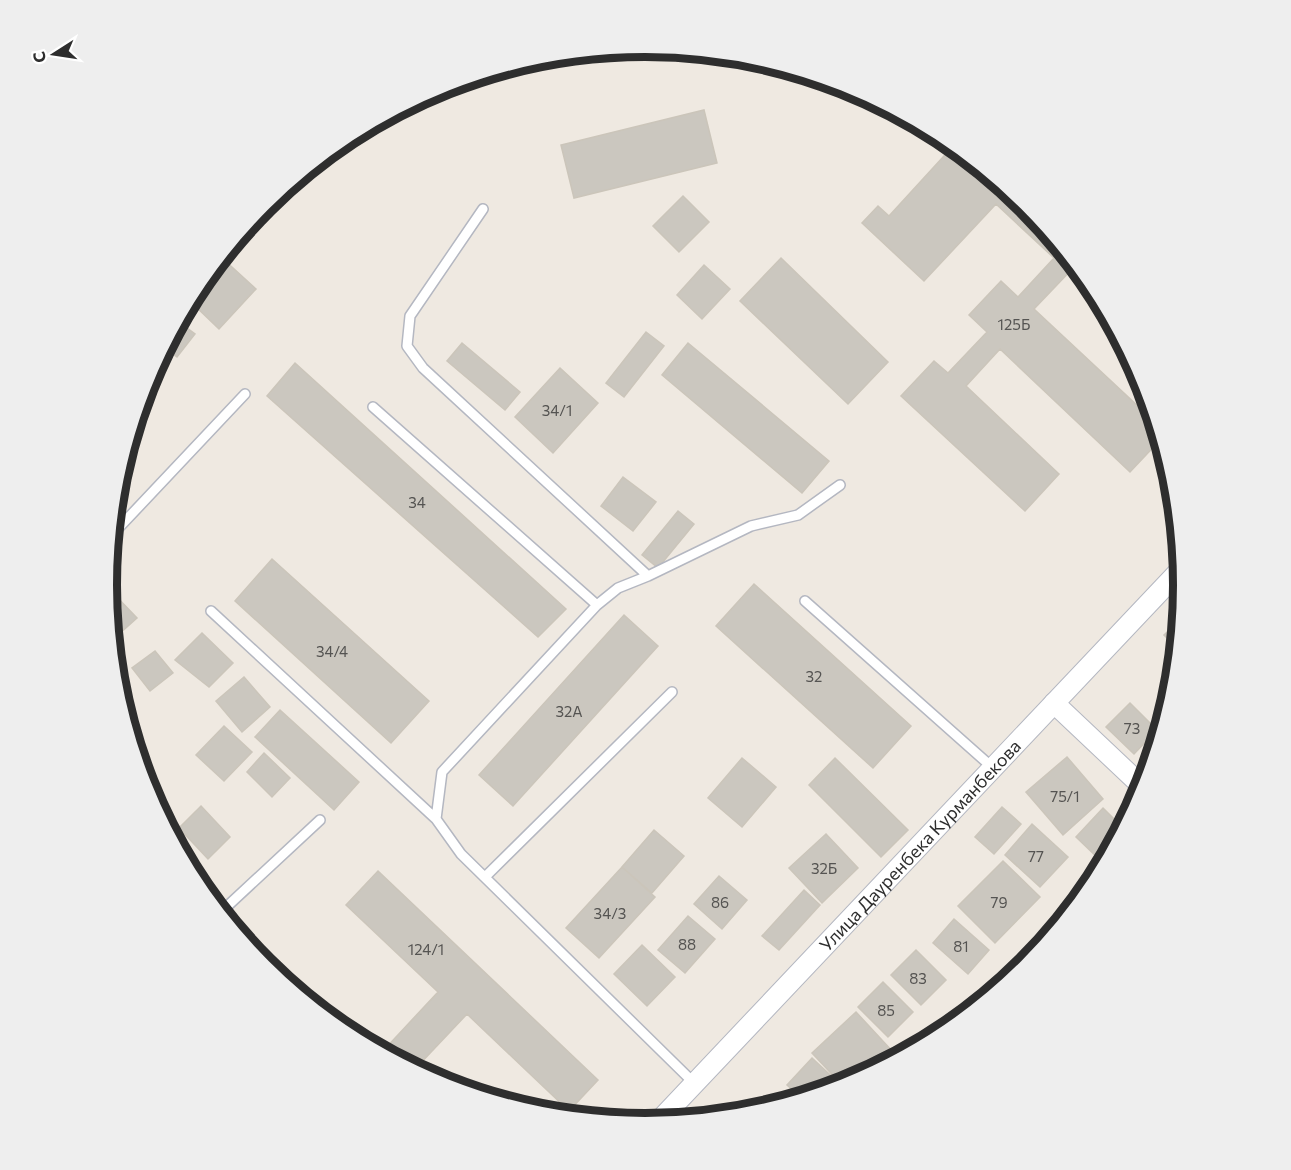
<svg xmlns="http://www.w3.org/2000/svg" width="1291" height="1170" font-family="Commissioner,sans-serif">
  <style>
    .building { fill: #cbc7bf; stroke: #cbc5ba; stroke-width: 1.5 }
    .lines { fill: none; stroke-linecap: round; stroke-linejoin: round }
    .service-casing { stroke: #b4b7c1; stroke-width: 12 }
    .minor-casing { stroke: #b4b7c1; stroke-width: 22 }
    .service { stroke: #fff; stroke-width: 9 }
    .minor { stroke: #fff; stroke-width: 20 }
    .labels { text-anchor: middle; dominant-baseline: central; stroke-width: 6; stroke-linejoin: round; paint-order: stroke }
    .number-label { font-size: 15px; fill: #555452 }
    .street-label { font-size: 18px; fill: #2e2e2e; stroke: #fff }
    .rim { fill: none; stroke: #2e2e2e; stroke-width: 8 }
  </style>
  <rect width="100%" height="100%" fill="#efe9e1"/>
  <path class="building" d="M704,110L717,163L574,198L561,145Z
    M954,145L1027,204L1076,265L1034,309L1157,424L1161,439L1130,472L1000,349L966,386L1059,474L1025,511L901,396L934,361L948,373L987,332L969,315L1001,281L1018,297L1054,258L996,204L924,281L862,223L878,206L889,216Z
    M683,196L709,222L679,252L653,226Z
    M221,257L256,289L219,329L190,301L198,286Z
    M781,258L888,362L848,404L740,301Z
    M704,265L730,289L702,319L677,295Z
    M179,322L195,334L177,357L165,348Z
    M646,332L664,346L624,397L606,383Z
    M462,343L520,392L505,410L447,361Z
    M688,343L829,461L802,493L662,375Z
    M295,363L566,609L538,637L267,396Z
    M560,368L598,403L553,453L515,417Z
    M623,477L656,502L633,531L601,506Z
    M678,511L694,524L658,568L642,555Z
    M272,559L429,701L391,743L235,601Z
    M754,584L911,726L873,768L716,626Z
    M113,593L137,618L118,635L111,628L108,597Z
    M624,615L658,646L513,806L479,775Z
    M1181,619L1178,649L1164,635Z
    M202,633L233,663L209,687L175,660Z
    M155,651L173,673L150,691L132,668Z
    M244,677L270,707L242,732L216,701Z
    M1130,703L1157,730L1134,754L1106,727Z
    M280,710L359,782L334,810L255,737Z
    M224,726L252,752L224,781L196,755Z
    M264,753L290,778L272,797L247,772Z
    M1154,756L1150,769L1145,764Z
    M1067,757L1103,799L1063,835L1026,792Z
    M742,758L776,787L742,827L708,798Z
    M835,758L908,830L881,857L809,785Z
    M201,806L230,837L208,859L179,828Z
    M1002,807L1021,824L994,854L975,837Z
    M1103,808L1123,828L1107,858L1103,863L1076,837Z
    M1032,824L1068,857L1040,887L1005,855Z
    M654,830L684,856L652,893L622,867Z
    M826,834L858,868L822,903L789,868Z
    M1003,861L1040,897L995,943L958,906Z
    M622,867L655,897L599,958L566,928Z
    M378,871L598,1080L569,1111L467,1014L415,1069L382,1052L438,992L346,905Z
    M719,876L747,900L722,929L694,904Z
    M804,890L820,905L779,950L762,936Z
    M688,916L715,939L685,973L658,950Z
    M954,919L989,950L968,974L933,943Z
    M642,945L675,977L647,1006L614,974Z
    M916,950L946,980L921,1005L891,975Z
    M883,982L913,1012L888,1037L858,1007Z
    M856,1012L893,1052L872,1071L851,1083L842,1085L812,1053Z
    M812,1058L842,1086L801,1098L787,1085Z
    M779,1093L786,1102L756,1111Z
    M609,1109L621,1121L599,1119Z"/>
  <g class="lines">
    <defs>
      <path id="service" d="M483,209L410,316L407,346L423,368L648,576
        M373,407L597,605
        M112,535L245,394
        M805,601L993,768
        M211,611L436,819
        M485,877L672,692
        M221,912L320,820
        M695,1084L461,854L436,819L442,772L597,605L618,588L648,576L751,526L798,515L840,485"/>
      <g id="minor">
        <path d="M1054,703L1144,788"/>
        <path id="s1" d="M658,1122L1182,568"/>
      </g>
    </defs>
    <use href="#service" class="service-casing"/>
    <use href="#minor" class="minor-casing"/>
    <use href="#service" class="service"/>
    <use href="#minor" class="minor"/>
  </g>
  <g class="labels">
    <g class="number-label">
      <text x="1014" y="324">125Б</text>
      <text x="557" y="410">34/1</text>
      <text x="417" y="502">34</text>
      <text x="332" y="651">34/4</text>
      <text x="814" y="676">32</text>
      <text x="569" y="711">32А</text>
      <text x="1132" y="728">73</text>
      <text x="1065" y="796">75/1</text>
      <text x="1036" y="856">77</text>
      <text x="824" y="868">32Б</text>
      <text x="720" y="902">86</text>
      <text x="999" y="902">79</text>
      <text x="610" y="913">34/3</text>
      <text x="687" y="944">88</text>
      <text x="961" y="946">81</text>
      <text x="426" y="949">124/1</text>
      <text x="918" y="978">83</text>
      <text x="886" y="1010">85</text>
    </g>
    <g class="street-label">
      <text stroke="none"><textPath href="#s1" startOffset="381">Улица Дауренбека Курманбекова</textPath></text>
    </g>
  </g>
  <path d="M0 0H1291V1170H0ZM117 585a528 528 0 1 1 1056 0a528 528 0 1 1-1056 0Z" fill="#eee" fill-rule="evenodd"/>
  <path class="rim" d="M117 585a528 528 0 1 1 1056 0a528 528 0 1 1-1056 0Z"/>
  <g transform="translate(54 54) rotate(258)" stroke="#ffffff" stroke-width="4.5" paint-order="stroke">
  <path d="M0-4.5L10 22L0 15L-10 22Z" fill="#2e2e2e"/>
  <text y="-9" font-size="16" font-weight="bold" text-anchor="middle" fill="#2e2e2e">С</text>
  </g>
</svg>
